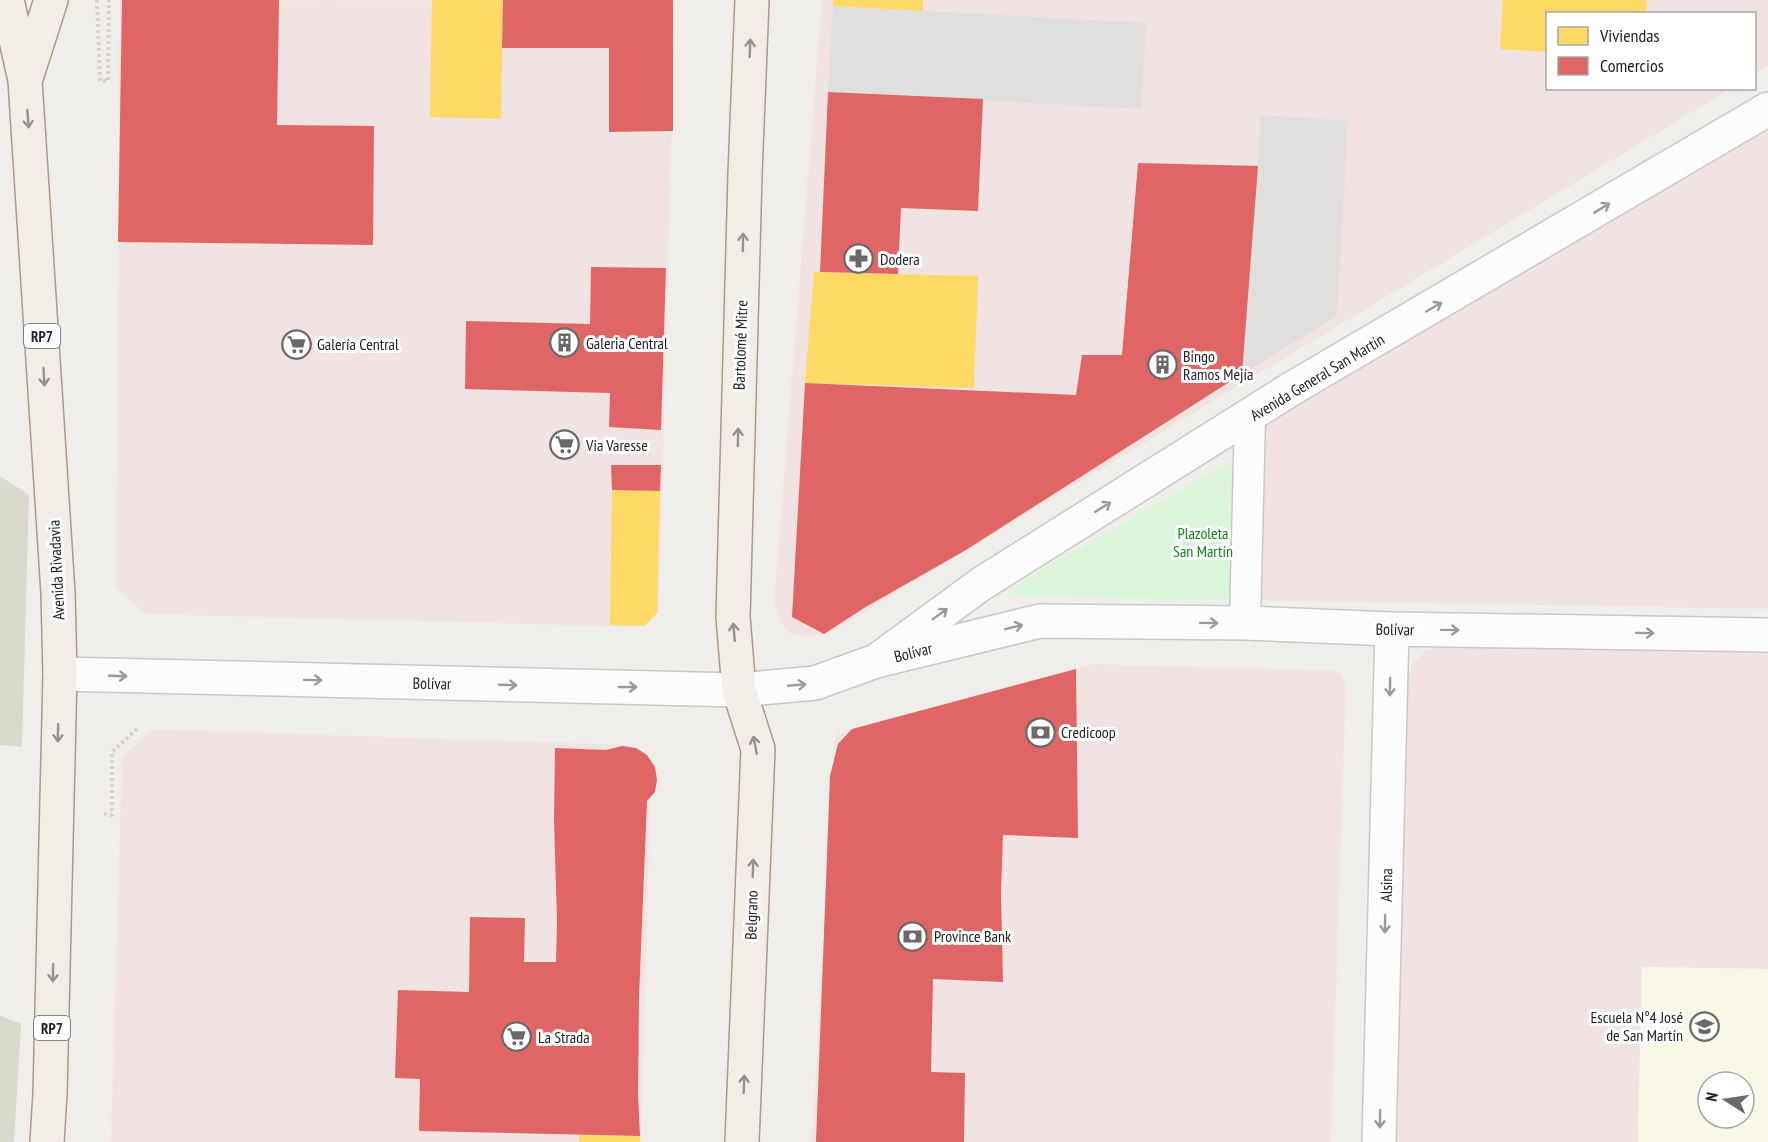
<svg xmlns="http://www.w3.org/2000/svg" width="1768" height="1142" font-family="'PT Sans Narrow',sans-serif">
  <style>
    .commercial { fill: #f1e3e1 }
    .education { fill: #f8f7e8; fill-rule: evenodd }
    .construction { fill: #d9d9cd }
    .park { fill: #daf5da }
    .parking { fill: #e0dfde }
    .homes { fill: #ffd966 }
    .shops { fill: #e06666 }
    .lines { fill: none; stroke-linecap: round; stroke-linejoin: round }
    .pedestrian-casing { stroke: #c9c8c7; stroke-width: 33 }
    .minor-casing { stroke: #c9c8c7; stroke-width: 36 }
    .tertiary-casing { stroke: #c9c8c7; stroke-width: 36 }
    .primary-casing { stroke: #a79c86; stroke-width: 36 }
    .path { stroke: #dccecd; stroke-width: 4; stroke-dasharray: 3 3; stroke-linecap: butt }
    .pedestrian { stroke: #fdfcfc; stroke-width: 30 }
    .minor { stroke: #fdfcfc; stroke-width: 33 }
    .tertiary { stroke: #fdfcfc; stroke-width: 33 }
    .primary { stroke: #f3ede7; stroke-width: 33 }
    .oneway { stroke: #95928e }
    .oneway2 { stroke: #9a9a9a }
    .labels { text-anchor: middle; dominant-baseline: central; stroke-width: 6; stroke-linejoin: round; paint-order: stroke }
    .shield { fill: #fff; stroke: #646464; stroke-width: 1.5 }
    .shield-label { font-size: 15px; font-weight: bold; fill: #222 }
    .poi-label { font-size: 16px; fill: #222; stroke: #fff; text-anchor: start }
    .street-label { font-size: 16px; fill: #222; stroke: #fff }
    .park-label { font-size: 16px; fill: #0c8416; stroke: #fff }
  </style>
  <rect width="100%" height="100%" fill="#f0eeeb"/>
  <path class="commercial" d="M120,0L675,1L659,612L638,627L145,614L116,588Z
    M822,0H1768V65L1755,74L1754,14H1548V88L1730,89L826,635L809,637L792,634L781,622L774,603Z
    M1768,119V609L1260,600L1264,418Z
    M1444,646L1768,653V969L1642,967L1638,1142H1395L1408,680L1413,664L1426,650Z
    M1093,664L1339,671L1346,686L1331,1142H812L835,736L852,729Z
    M152,729L629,745L651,762L641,1142H111L122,758Z"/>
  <path class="education" d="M1642,967L1768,969V1142H1638ZM1708,1082H1744V1118H1708Z"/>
  <path class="construction" d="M0,476L29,495L22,747L0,745Z
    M0,1016L21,1024L14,1142H0Z"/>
  <path class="park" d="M1264,451L1260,600L1027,597L1011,594L1019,583L1233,460Z"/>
  <path class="parking" d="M833,6L1146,23L1141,109L828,92Z
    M1261,115L1348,121L1337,316L1242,374Z"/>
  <path class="homes" d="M432,0H503L501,119L430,117Z
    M833,0H923V11L833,6Z
    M1503,0H1647L1646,14H1548V52L1500,49Z
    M814,272L978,276L974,388L805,383Z
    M612,490L660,491L657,613L645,626L610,625Z
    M579,1135L640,1136V1142H579Z"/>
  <path class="shops" d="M122,0H279L277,125L374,126L373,245L118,242Z
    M503,0H673V131L609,132V48H502Z
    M828,92L983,99L978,211L901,208L898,274L820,272Z
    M1138,163L1258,166L1242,374L966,550L864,608L824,634L792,617L805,383L1076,395L1082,355H1122Z
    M591,267L666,268L661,430L609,427L610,393L465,389L466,321L590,324Z
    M611,465H661L660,491L612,490Z
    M1076,669L1078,838L1003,835L1001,894L1003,982L933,979L931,1072L965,1073L964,1142H816L830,776L838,744L852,729Z
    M622,746L636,748L647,755L655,767L657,780L655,792L647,801L639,997L638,1095L640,1136L419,1131L420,1079L395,1078L398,990L469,992L470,917L525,918L524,962H556L557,921L554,820L555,748L606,750Z"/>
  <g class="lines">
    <defs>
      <path id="pedestrian" d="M1245,623L1250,416"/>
      <path id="minor" d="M876,661L1040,621L1245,623L1392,629L1768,635
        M1379,1142L1392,629"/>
      <path id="tertiary" d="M60,674L739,690L815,683L876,661L981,584L1291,389L1768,109"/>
      <path id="primary" d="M7,0L25,80L58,593L60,674L50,1094L47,1142
        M26,78L51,0
        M742,1142L758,749L739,690L733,617L745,174L752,0"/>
    </defs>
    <use href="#pedestrian" class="pedestrian-casing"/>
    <use href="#minor" class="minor-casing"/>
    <use href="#tertiary" class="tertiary-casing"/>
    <use href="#primary" class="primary-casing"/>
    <path class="path" d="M97,0L100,81H108L109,0
      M104,814L112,815V752L137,729"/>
    <use href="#pedestrian" class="pedestrian"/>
    <use href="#minor" class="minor"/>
    <use href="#tertiary" class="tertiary"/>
    <use href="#primary" class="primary"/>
  </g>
  <defs><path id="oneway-shaft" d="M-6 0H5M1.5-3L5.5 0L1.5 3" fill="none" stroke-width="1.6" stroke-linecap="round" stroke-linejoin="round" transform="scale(1.5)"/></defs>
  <g class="oneway">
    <use href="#oneway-shaft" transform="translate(750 48) rotate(-88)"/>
    <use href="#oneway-shaft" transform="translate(28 119) rotate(86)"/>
    <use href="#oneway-shaft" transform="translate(743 242) rotate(-89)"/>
    <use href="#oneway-shaft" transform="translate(44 377) rotate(87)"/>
    <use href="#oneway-shaft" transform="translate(738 437) rotate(-89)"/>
    <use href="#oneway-shaft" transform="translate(734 632) rotate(-95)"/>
    <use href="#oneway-shaft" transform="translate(58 733) rotate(91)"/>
    <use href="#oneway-shaft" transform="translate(755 745) rotate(-101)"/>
    <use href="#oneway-shaft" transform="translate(753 868) rotate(-88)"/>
    <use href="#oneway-shaft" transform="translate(53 973) rotate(91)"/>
    <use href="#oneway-shaft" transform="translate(744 1084) rotate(-88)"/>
  </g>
  <g class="oneway2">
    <use href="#oneway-shaft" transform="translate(1602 208) rotate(-31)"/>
    <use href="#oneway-shaft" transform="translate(1434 307) rotate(-30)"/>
    <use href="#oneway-shaft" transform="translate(1103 507) rotate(-32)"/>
    <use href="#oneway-shaft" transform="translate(940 614) rotate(-36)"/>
    <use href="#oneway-shaft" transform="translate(1209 623) rotate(1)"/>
    <use href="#oneway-shaft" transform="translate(1014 627) rotate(-14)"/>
    <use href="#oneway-shaft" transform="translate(1450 630) rotate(1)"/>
    <use href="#oneway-shaft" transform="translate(1645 633) rotate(1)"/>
    <use href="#oneway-shaft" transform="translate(118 676) rotate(2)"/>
    <use href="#oneway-shaft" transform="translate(313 680) rotate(1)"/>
    <use href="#oneway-shaft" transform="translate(508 685) rotate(2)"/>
    <use href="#oneway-shaft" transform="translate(797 685) rotate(-5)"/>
    <use href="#oneway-shaft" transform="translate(628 687)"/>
    <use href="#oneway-shaft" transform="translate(1390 687) rotate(91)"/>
    <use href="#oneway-shaft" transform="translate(1385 924) rotate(91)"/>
    <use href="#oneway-shaft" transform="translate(1380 1119) rotate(91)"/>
  </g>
  <defs>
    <symbol id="pharmacy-ring" viewBox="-11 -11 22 22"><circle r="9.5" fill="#fff" stroke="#6a6968" stroke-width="1.5"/><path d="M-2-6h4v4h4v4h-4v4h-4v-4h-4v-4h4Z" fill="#6a6968"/></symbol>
    <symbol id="building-ring" viewBox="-11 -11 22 22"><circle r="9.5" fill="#fff" stroke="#6a6968" stroke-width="1.5"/><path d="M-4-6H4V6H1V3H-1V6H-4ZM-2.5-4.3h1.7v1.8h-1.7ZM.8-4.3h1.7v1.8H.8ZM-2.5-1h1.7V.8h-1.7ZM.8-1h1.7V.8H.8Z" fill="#6a6968"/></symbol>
    <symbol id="supermarket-ring" viewBox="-11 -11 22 22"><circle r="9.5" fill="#fff" stroke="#6a6968" stroke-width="1.5"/><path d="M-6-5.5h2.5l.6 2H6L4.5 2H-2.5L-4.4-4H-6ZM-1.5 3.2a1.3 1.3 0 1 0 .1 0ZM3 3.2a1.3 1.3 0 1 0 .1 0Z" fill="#6a6968"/></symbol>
    <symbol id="bank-ring" viewBox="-11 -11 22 22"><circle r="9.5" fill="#fff" stroke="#6a6968" stroke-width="1.5"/><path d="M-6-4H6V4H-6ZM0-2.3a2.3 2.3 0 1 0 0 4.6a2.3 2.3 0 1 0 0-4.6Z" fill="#6a6968"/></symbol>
    <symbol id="school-ring" viewBox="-11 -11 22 22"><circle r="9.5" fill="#fff" stroke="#6a6968" stroke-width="1.5"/><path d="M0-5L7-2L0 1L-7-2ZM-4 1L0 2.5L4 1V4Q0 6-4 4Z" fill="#6a6968"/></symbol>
  </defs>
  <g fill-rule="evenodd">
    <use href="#pharmacy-ring" x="842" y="242" width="33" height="33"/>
    <use href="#building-ring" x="548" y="326" width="33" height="33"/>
    <use href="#supermarket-ring" x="280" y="328" width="33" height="33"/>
    <use href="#building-ring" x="1146" y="348" width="33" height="33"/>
    <use href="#supermarket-ring" x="548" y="428" width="33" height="33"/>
    <use href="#bank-ring" x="1024" y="716" width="33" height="33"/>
    <use href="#bank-ring" x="896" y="920" width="33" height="33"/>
    <use href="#school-ring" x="1688" y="1010" width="33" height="33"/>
    <use href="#supermarket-ring" x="500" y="1020" width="33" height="33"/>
  </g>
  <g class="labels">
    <g class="shield">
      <rect x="24" y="324" width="36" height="24" rx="4.5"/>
      <rect x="34" y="1016" width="36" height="24" rx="4.5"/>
    </g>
    <g class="shield-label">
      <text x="42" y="336">RP7</text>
      <text x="52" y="1028">RP7</text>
    </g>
    <g class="poi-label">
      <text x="880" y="259">Dodera</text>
      <text x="586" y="343">Galeria Central</text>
      <text x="317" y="344">Galería Central</text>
      <text x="1183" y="356">Bingo<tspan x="1183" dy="18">Ramos Mejía</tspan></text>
      <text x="586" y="445">Via Varesse</text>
      <text x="1061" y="732">Credicoop</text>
      <text x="934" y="936">Province Bank</text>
      <text x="1683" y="1017" text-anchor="end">Escuela N°4 José<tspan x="1683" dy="18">de San Martín</tspan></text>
      <text x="538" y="1037">La Strada</text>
    </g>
    <g class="street-label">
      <text transform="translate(740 345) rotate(-88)">Bartolomé Mitre</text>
      <text transform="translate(1317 377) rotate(-31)">Avenida General San Martín</text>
      <text transform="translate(56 570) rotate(-93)">Avenida Rivadavia</text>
      <text transform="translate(1395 629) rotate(1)">Bolívar</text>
      <text transform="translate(913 652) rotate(-14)">Bolívar</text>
      <text transform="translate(432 683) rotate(1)">Bolívar</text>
      <text transform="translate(1386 885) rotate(-89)">Alsina</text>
      <text transform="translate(751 915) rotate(-88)">Belgrano</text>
    </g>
    <g class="park-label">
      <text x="1203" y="533">Plazoleta<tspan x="1203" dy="18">San Martín</tspan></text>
    </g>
  </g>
  <rect x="1546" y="12" width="210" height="78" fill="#ffffff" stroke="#a7a7a7" stroke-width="1.5"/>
  <rect x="1558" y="27" width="30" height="18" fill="#ffd966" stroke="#a7a7a7" stroke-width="1.5"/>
  <text x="1600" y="42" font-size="18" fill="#222222">Viviendas</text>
  <rect x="1558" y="57" width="30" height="18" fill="#e06666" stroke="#a7a7a7" stroke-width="1.5"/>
  <text x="1600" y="72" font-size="18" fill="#222222">Comercios</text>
  <g transform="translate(1726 1100) rotate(282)"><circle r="28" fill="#ffffff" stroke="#a7a7a7" stroke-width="1.5"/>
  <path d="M0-4.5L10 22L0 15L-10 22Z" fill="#6a6968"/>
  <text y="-9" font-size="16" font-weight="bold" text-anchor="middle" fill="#222222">N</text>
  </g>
</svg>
